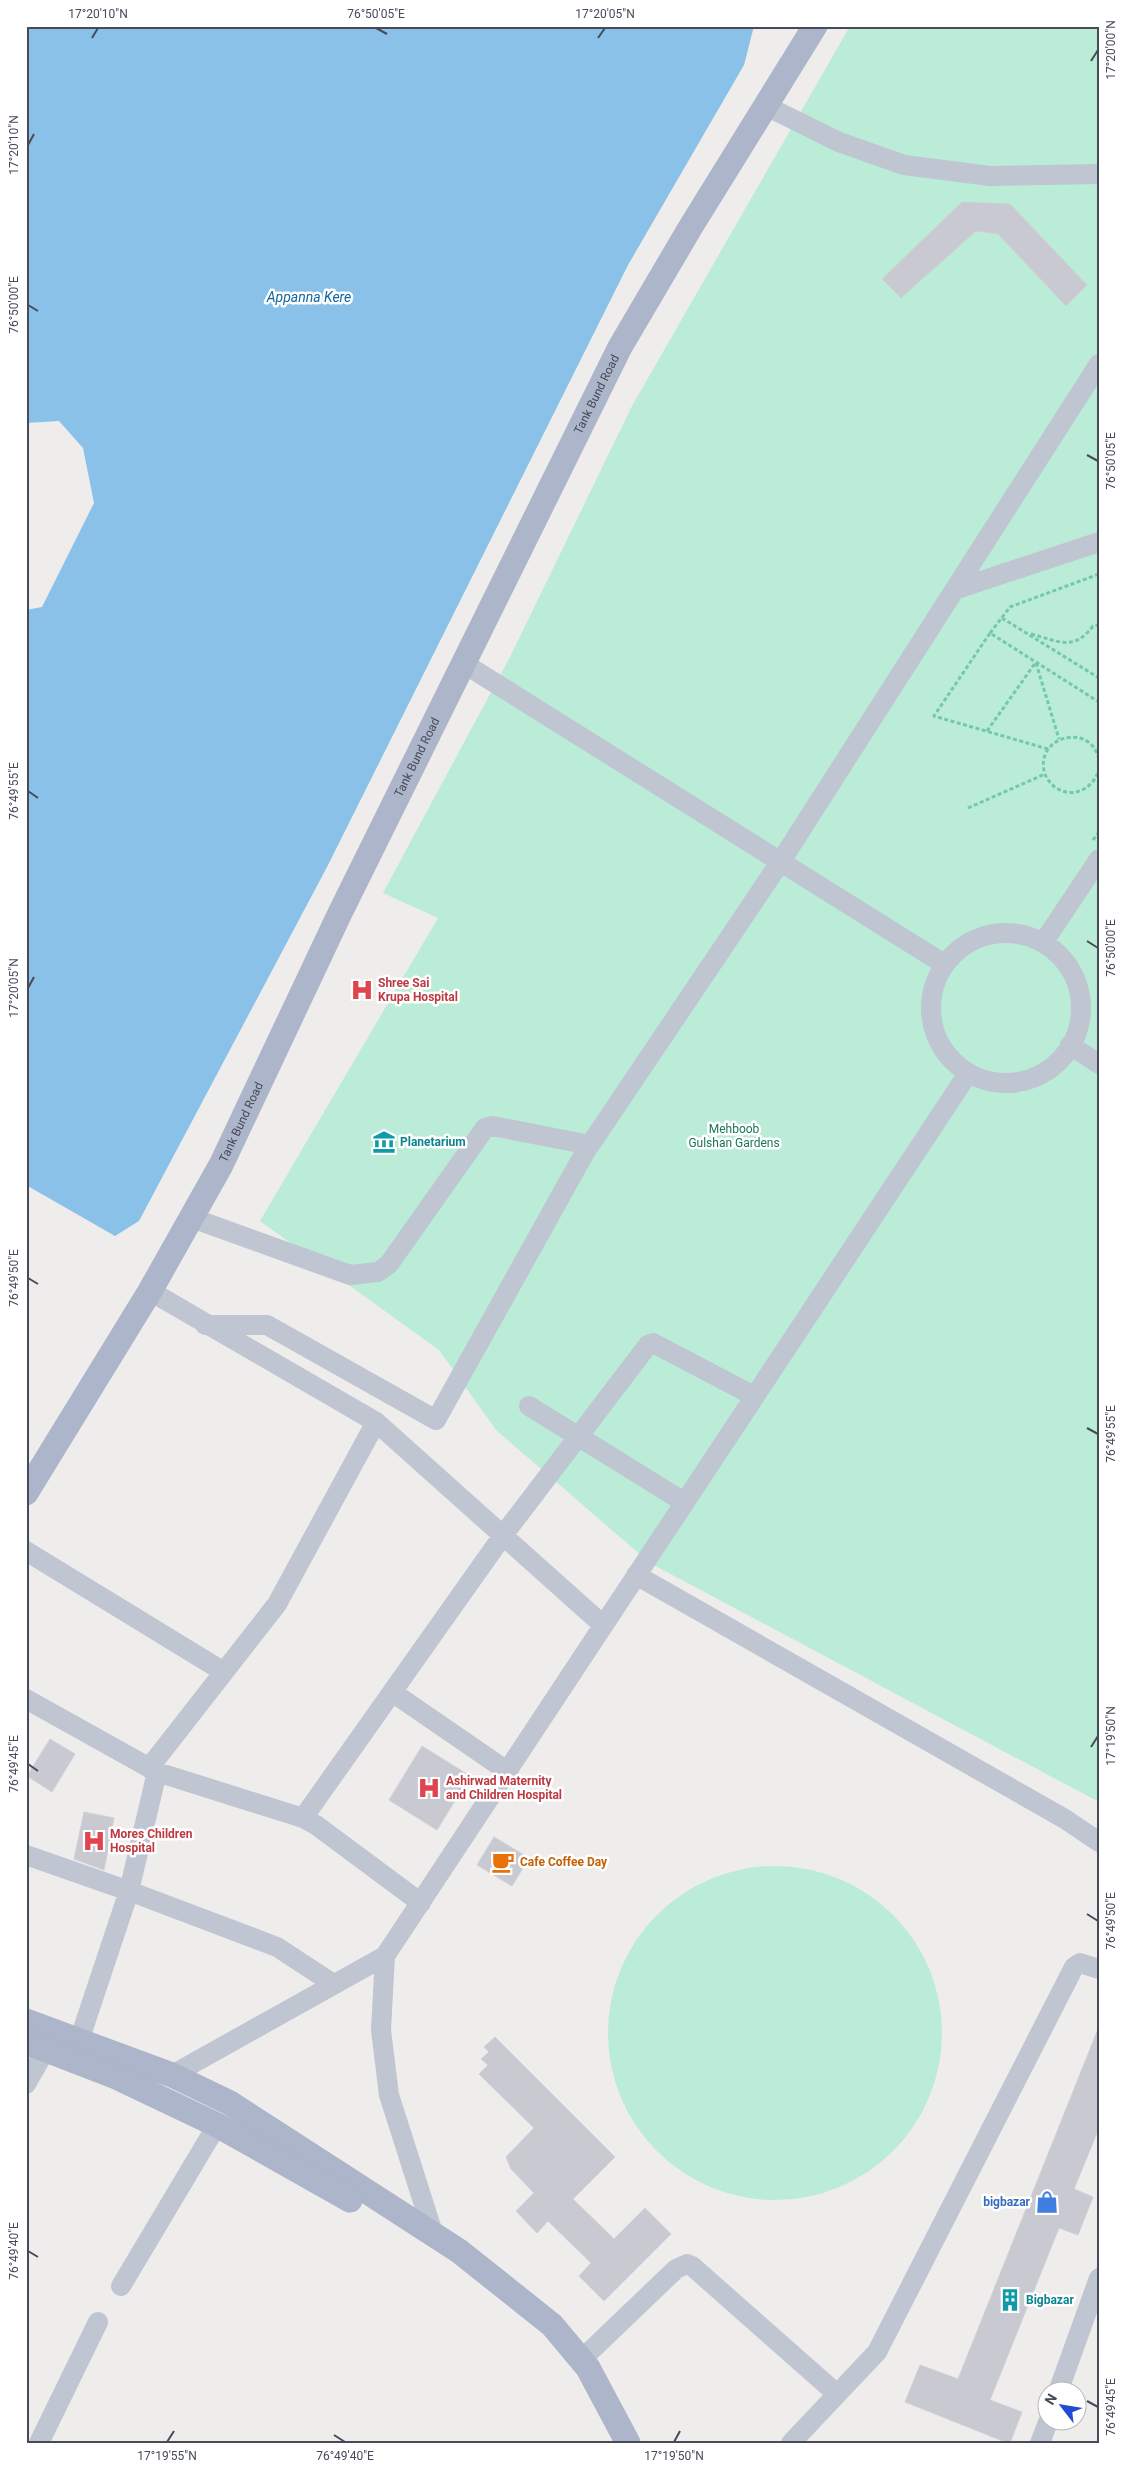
<svg xmlns="http://www.w3.org/2000/svg" width="1125" height="2469" font-family="Roboto,sans-serif">
  <style>
    .green { fill: #baecd7 }
    .water { fill: #89c1e8 }
    .building { fill: #c9cad1; stroke: #d0d0d7 }
    .lines { fill: none; stroke-linecap: round; stroke-linejoin: round }
    .path { stroke: #74c8af; stroke-width: 3; stroke-dasharray: 4 2.5; stroke-linecap: butt }
    .minor { stroke: #bfc5d1; stroke-width: 20 }
    .major { stroke: #acb5ca; stroke-width: 25 }
    .ticks { fill: none; stroke: #454b58; stroke-width: 2 }
    .labels { text-anchor: middle; dominant-baseline: central; stroke-width: 5; stroke-linejoin: round; paint-order: stroke }
    .street-label { font-size: 12px; fill: #454b58; stroke: #fff }
    .health-label { font-size: 12px; font-weight: bold; fill: #be3a42; stroke: #fff; text-anchor: start }
    .park-label { font-size: 12px; fill: #197659; stroke: #fff }
    .culture-label { font-size: 12px; font-weight: bold; fill: #0d838f; stroke: #fff; text-anchor: start }
    .food-label { font-size: 12px; font-weight: bold; fill: #c56008; stroke: #fff; text-anchor: start }
    .shop-label { font-size: 12px; font-weight: bold; fill: #366cbe; stroke: #fff; text-anchor: end }
    .water-label { font-size: 14px; font-style: italic; fill: #11669f; stroke: #fff }
    .neatline { fill: none; stroke: #454b58; stroke-width: 2 }
    .ticks-label { font-size: 12px; text-anchor: middle; fill: #454b58 }
  </style>
  <rect width="100%" height="100%" fill="#efecec"/>
  <path class="green" d="M850,26H1096L1099,31V1802L650,1563L496,1430L439,1350L260,1221L438,918L383,893L510,657L632,406Z
    M608 2033a167 167 0 1 1 334 0a167 167 0 1 1-334 0Z"/>
  <path class="water" d="M26,26H754L744,65L628,265L327,867L139,1221L115,1236L26,1185V610L42,607L94,503L83,448L59,421L26,423Z"/>
  <path class="building" d="M962,202L1010,204L1087,285L1066,306L998,234L976,231L901,298L882,279Z
    M50,1739L75,1754L52,1792L27,1776Z
    M422,1746L470,1776L437,1830L389,1800Z
    M84,1812L114,1818L104,1870L74,1859Z
    M494,1837L529,1858L512,1886L477,1865Z
    M1098,2029L1099,2128L1074,2189L1093,2197L1078,2235L1059,2228L990,2400L1022,2412L1010,2443H1008L905,2402L920,2365L958,2379Z
    M495,2037L615,2157L573,2199L614,2239L645,2208L671,2234L604,2301L579,2276L591,2263L548,2221L537,2233L516,2211L534,2193L511,2169L506,2157L534,2128L479,2074L488,2065L481,2059L489,2052L484,2047Z"/>
  <g class="lines">
    <path class="path" d="M1002,618L1099,678
      M990,633L1010,607L1099,574
      M1031,634C1058,641 1074,652 1093,626L1099,625
      M1036,663L1059,739
      M987,731L1036,662
      M1048,749L934,716L990,633L1099,702
      M1099,759C1090,721 1033,737 1045,774C1048,781 1053,787 1060,790C1077,798 1094,786 1099,770
      M968,808L1045,774
      M1093,840L1099,832"/>
    <path class="minor" d="M766,106L839,142L904,165L990,176L1099,174
      M954,590L1099,542
      M463,663L944,964
      M931 1008a75 75 0 1 1 150 0a75 75 0 1 1-150 0Z
      M1043,943L1099,859
      M1070,1045L1099,1064
      M192,1218L350,1275L378,1272L389,1264L485,1128L493,1126L590,1145L781,861L1099,364
      M150,1291L376,1422L603,1625
      M205,1325H267L436,1420L589,1145
      M529,1406L684,1502
      M26,1551L224,1672
      M636,1575L1065,1819L1099,1842
      M392,1692L507,1771
      M26,1699L157,1772L303,1818L504,1534L648,1345L653,1343L754,1396
      M149,1768L277,1604L376,1422
      M303,1818L316,1825L421,1903
      M26,1855L129,1891L277,1947L332,1983
      M385,1956L967,1075
      M79,2041L129,1891L157,1772
      M172,2075L385,1956L381,2030L389,2095L434,2236
      M26,2084L46,2049
      M121,2286L217,2125
      M581,2360L676,2269L687,2264L692,2266L837,2394
      M1058,2392L1099,2278
      M39,2443L98,2322
      M791,2443L877,2352L1074,1967L1080,1963L1099,1969
      M1040,2443L1048,2422"/>
    <g class="major">
      <path id="s1" d="M26,1493L150,1291L221,1165L340,913L620,347L690,228L815,26"/>
      <path d="M26,2021L172,2075L230,2103L459,2251L552,2325L588,2368L628,2443"/>
      <path d="M26,2042L114,2076L217,2125L350,2200"/>
    </g>
  </g>
  <path class="ticks" d="M376,28L387,34M92,38L98,28M598,38L605,28M1091,61L1098,50M28,145L34,134M28,305L38,311M1087,455L1098,461M28,791L38,798M1087,941L1098,948M28,988L34,977M28,1278L38,1284M1087,1428L1098,1434M1091,1747L1098,1736M28,1764L38,1771M1087,1914L1098,1921M28,2251L38,2257M1087,2401L1098,2407M334,2435L345,2442M167,2442L174,2431M674,2442L680,2431"/>
  <defs>
    <symbol id="hospital-bare" viewBox="-9 -9 18 18"><path d="M-5-5h3v3.5h4V-5h3V5h-3V1.5h-4V5h-3Z" fill="#e0444e" stroke="#fff" stroke-width="2.5" paint-order="stroke"/></symbol>
    <symbol id="museum-bare" viewBox="-9 -9 18 18"><path d="M0-6L6-3V-2H-6V-3ZM-5-1h2V3h-2ZM-1-1h2V3h-2ZM3-1h2V3H3ZM-6 4H6V6H-6Z" fill="#0f9aa8" stroke="#fff" stroke-width="2.5" paint-order="stroke"/></symbol>
    <symbol id="cafe-bare" viewBox="-9 -9 18 18"><path d="M-5.5-4.5H6V0H3Q3 3.5 0 3.5H-2.5Q-5.5 3.5-5.5 0ZM3-3.2v2h1.7v-2ZM-6 4.5H4V6H-6Z" fill="#e8710a" stroke="#fff" stroke-width="2.5" paint-order="stroke"/></symbol>
    <symbol id="shop-bare" viewBox="-9 -9 18 18"><path d="M-5-2.5h2.3a2.7 3.5 0 0 1 5.4 0H5L5.5 6h-11ZM-1.5-2.5h3a1.5 2.3 0 0 0-3 0Z" fill="#3f7fe0" stroke="#fff" stroke-width="2.5" paint-order="stroke"/></symbol>
    <symbol id="building-bare" viewBox="-9 -9 18 18"><path d="M-4-6H4V6H1V3H-1V6H-4ZM-2.5-4.3h1.7v1.8h-1.7ZM.8-4.3h1.7v1.8H.8ZM-2.5-1h1.7V.8h-1.7ZM.8-1h1.7V.8H.8Z" fill="#0f9aa8" stroke="#fff" stroke-width="2.5" paint-order="stroke"/></symbol>
  </defs>
  <g fill-rule="evenodd">
    <use href="#hospital-bare" x="346" y="974" width="32" height="32"/>
    <use href="#museum-bare" x="368" y="1126" width="32" height="32"/>
    <use href="#hospital-bare" x="413" y="1772" width="32" height="32"/>
    <use href="#hospital-bare" x="78" y="1825" width="32" height="32"/>
    <use href="#cafe-bare" x="487" y="1846" width="32" height="32"/>
    <use href="#shop-bare" x="1031" y="2186" width="32" height="32"/>
    <use href="#building-bare" x="994" y="2284" width="32" height="32"/>
  </g>
  <g class="labels">
    <g class="street-label">
      <text stroke="none"><textPath href="#s1" startOffset="1239">Tank Bund Road</textPath></text>
      <text stroke="none"><textPath href="#s1" startOffset="834">Tank Bund Road</textPath></text>
      <text stroke="none"><textPath href="#s1" startOffset="429">Tank Bund Road</textPath></text>
    </g>
    <g class="health-label">
      <text x="378" y="983">Shree Sai<tspan x="378" dy="14">Krupa Hospital</tspan></text>
      <text x="446" y="1781">Ashirwad Maternity<tspan x="446" dy="14">and Children Hospital</tspan></text>
      <text x="110" y="1834">Mores Children<tspan x="110" dy="14">Hospital</tspan></text>
    </g>
    <g class="park-label">
      <text x="734" y="1129">Mehboob<tspan x="734" dy="14">Gulshan Gardens</tspan></text>
    </g>
    <g class="culture-label">
      <text x="400" y="1142">Planetarium</text>
      <text x="1026" y="2300">Bigbazar</text>
    </g>
    <g class="food-label">
      <text x="520" y="1862">Cafe Coffee Day</text>
    </g>
    <g class="shop-label">
      <text x="1030" y="2202">bigbazar</text>
    </g>
    <g class="water-label">
      <text x="309" y="297">Appanna Kere</text>
    </g>
  </g>
  <rect width="1125" height="2469" fill="none" stroke="#ffffff" stroke-width="55"/>
  <g transform="translate(1062 2406) rotate(301)"><circle r="24" fill="#ffffff" stroke="#b5b7bc"/>
  <path d="M0-4L9 19L0 12L-9 19Z" fill="#1f4bd5"/>
  <text y="-8" font-size="14" font-weight="bold" text-anchor="middle" fill="#454b58">N</text>
  </g>
  <rect x="28" y="28" width="1070" height="2414" class="neatline"/>
  <g class="ticks-label">
    <text x="98" y="18">17°20'10"N</text>
    <text x="376" y="18">76°50'05"E</text>
    <text x="605" y="18">17°20'05"N</text>
    <text transform="translate(1111 50) rotate(-90)" y="4">17°20'00"N</text>
    <text transform="translate(14 145) rotate(-90)" y="4">17°20'10"N</text>
    <text transform="translate(14 305) rotate(-90)" y="4">76°50'00"E</text>
    <text transform="translate(1111 461) rotate(-90)" y="4">76°50'05"E</text>
    <text transform="translate(14 791) rotate(-90)" y="4">76°49'55"E</text>
    <text transform="translate(1111 948) rotate(-90)" y="4">76°50'00"E</text>
    <text transform="translate(14 988) rotate(-90)" y="4">17°20'05"N</text>
    <text transform="translate(14 1278) rotate(-90)" y="4">76°49'50"E</text>
    <text transform="translate(1111 1434) rotate(-90)" y="4">76°49'55"E</text>
    <text transform="translate(1111 1736) rotate(-90)" y="4">17°19'50"N</text>
    <text transform="translate(14 1764) rotate(-90)" y="4">76°49'45"E</text>
    <text transform="translate(1111 1921) rotate(-90)" y="4">76°49'50"E</text>
    <text transform="translate(14 2251) rotate(-90)" y="4">76°49'40"E</text>
    <text transform="translate(1111 2407) rotate(-90)" y="4">76°49'45"E</text>
    <text x="167" y="2460">17°19'55"N</text>
    <text x="345" y="2460">76°49'40"E</text>
    <text x="674" y="2460">17°19'50"N</text>
  </g>
</svg>
